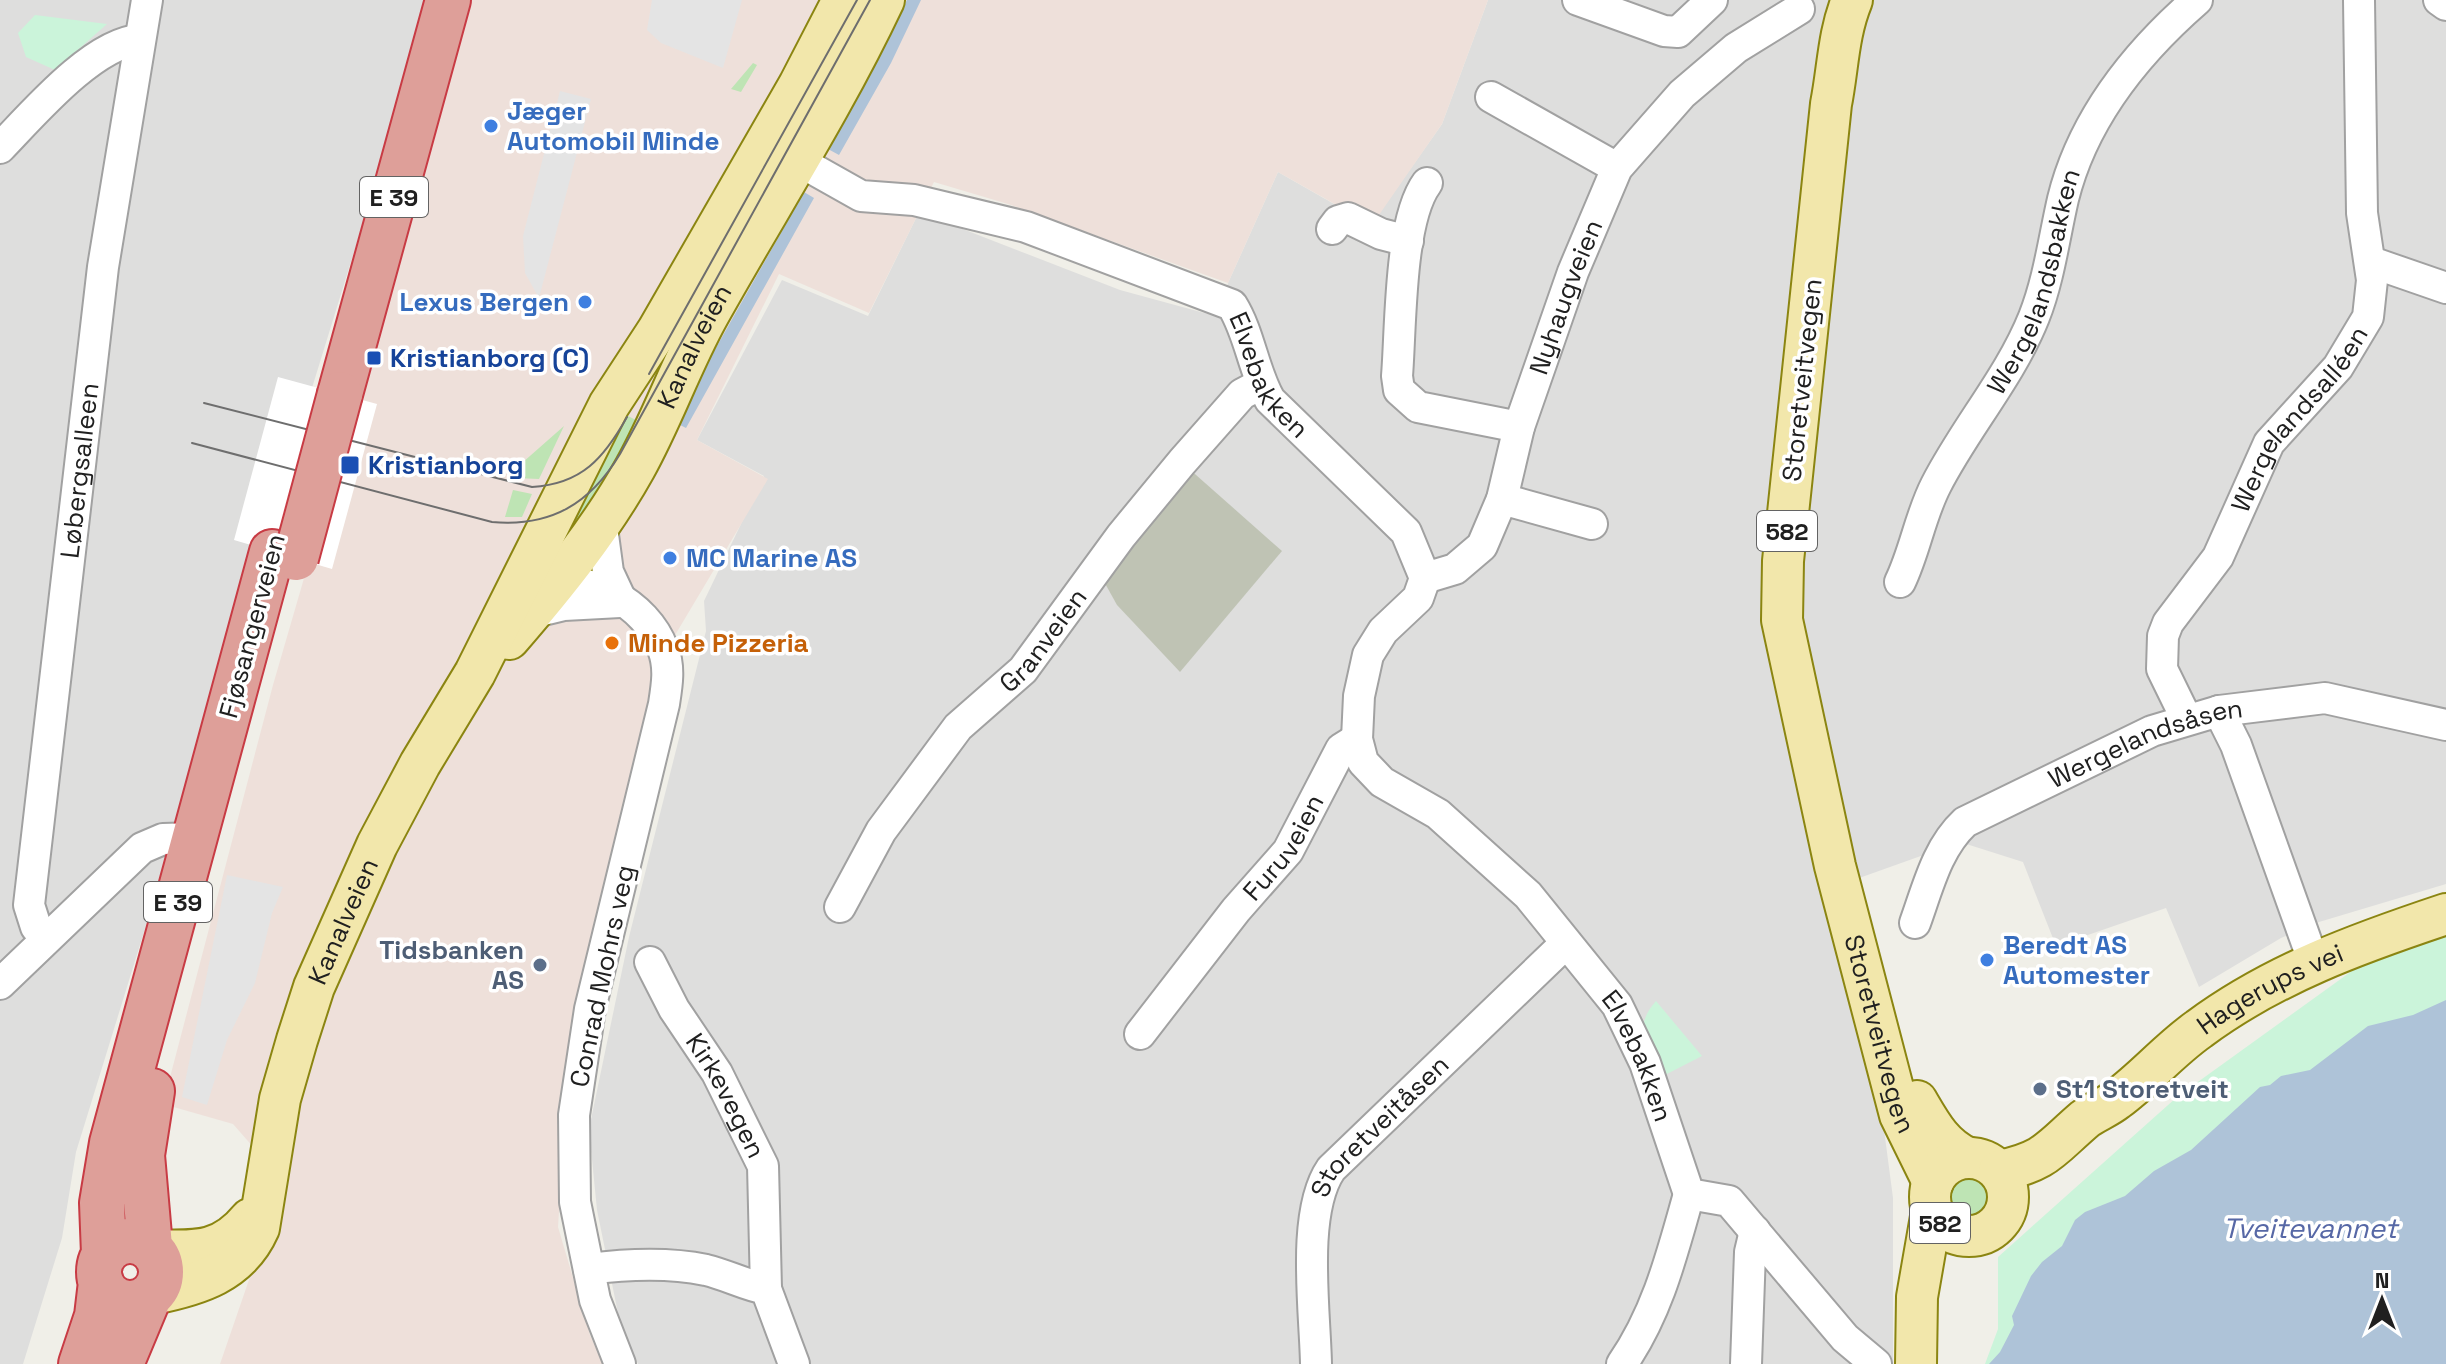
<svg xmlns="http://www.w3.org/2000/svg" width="2446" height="1364" font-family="'Space Grotesk',sans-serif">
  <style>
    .residential { fill: #dededd }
    .commercial { fill: #eee0da }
    .construction { fill: #bfc3b4 }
    .grass { fill: #bee4b4 }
    .park { fill: #cbf4da }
    .parking { fill: #e4e4e4 }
    .water { fill: #aec3d8 }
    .pier { fill: #fff }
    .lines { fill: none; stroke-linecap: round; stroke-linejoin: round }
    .minor-casing { stroke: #a1a1a1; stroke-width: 34 }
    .major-casing { stroke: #8b8511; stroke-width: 44 }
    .highway-casing { stroke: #c83b44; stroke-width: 48 }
    .minor { stroke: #fff; stroke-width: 30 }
    .major { stroke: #f2e7ab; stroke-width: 40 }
    .highway { stroke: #de9f99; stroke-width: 44 }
    .tram { stroke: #6e6e6e; stroke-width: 2 }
    .highway-bridge-casing { stroke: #c83b44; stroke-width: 48; stroke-linecap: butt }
    .highway-bridge { stroke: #de9f99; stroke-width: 44 }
    .shop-dot { fill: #3f7fe0; stroke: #fff; stroke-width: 3 }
    .transit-dot { fill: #1a4fb4; stroke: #fff; stroke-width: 3 }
    .food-dot { fill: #e8710a; stroke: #fff; stroke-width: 3 }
    .service-dot { fill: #5c6f8a; stroke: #fff; stroke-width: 3 }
    .labels { text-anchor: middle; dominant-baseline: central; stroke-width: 7; stroke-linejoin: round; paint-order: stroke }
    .shield { fill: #fff; stroke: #636363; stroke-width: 2 }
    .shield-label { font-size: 24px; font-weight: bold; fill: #202020 }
    .shop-label { font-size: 26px; font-weight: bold; fill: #366cbe; stroke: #fff; text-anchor: start }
    .street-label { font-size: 26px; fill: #202020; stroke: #fff }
    .transit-label { font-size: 26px; font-weight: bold; fill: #164399; stroke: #fff; text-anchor: start }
    .food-label { font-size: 26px; font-weight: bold; fill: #c56008; stroke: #fff; text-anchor: start }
    .service-label { font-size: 26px; font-weight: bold; fill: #4e5e75; stroke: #fff; text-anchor: end }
    .water-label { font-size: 28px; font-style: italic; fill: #5768a6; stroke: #fff }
  </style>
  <rect width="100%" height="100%" fill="#f0efe8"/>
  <path class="residential" d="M0,0H427L400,103L76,1152L62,1238L23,1364H0Z
    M1488,0H2446V884L2319,922L2281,938L2199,987L2166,908L2056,946L2023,862L1960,842L1820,892L1883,1122L1893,1198V1364H638L620,1323L597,1210L589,1129L629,937L706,631L704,601L764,476L697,440L782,280L868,316L919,212L1120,290L1219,317L1228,283L1278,172L1371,225L1442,124Z"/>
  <path class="commercial" d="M472,0H1488L1442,124L1372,225L1278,172L1228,283L1008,204L934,182L869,313L779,274L697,440L768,479L665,652L567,1084L558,1227L590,1335L603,1364H220L283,1181L233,1124L163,1104L273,685Z"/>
  <path class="construction" d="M1187,467L1282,551L1180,672L1117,605L1102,578Z"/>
  <path class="grass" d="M753,63L757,65L741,92L731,89Z
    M622,413L642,423L556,573L555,524Z
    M564,426L539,479L516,478L522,463Z
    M513,490L532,494L522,517H505Z
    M1949 1197a20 20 0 1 1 40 0a20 20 0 1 1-40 0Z"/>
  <path class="park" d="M35,15L107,24L55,70L26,57L18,33Z
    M2446,936V1364H1985L1998,1329V1257L2177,1097L2356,968Z
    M1656,1001L1702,1056L1659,1078C1648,1047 1631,1029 1656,1001Z"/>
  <path class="parking" d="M652,0H742L723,68L661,43L647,30Z
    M560,91L591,99L539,298L525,273L523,236Z
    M227,875L283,887L272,913L255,983L227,1040L207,1105L182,1097Z"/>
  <path class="water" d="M907,0H921L891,63L839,155L828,149Z
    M804,192L814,198L686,428L674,422Z
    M2446,1000V1364H1989L2000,1352L2014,1325L2012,1316L2031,1276L2042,1262L2062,1246L2075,1220L2085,1212L2125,1196L2154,1171L2191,1150L2260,1087L2270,1085L2281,1076L2310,1070L2368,1026L2413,1015Z"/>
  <path class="pier" d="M278,377L377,404L332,569L234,540Z"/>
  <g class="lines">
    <defs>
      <g id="minor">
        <path d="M1578,0L1664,31L1678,32L1712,0"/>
        <path d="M2439,0L2446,5"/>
        <path d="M1491,97L1617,168"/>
        <path d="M0,148C32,115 93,43 139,40"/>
        <path id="s1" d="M797,160L861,196L914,200L1026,227L1232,305C1250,334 1253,370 1270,400L1406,532L1425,578L1418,598L1383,631L1368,655L1359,696L1357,739L1363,762L1382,782L1438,814L1528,895L1617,1005L1645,1063L1689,1194L1729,1201L1845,1338L1876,1364"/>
        <path d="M1427,183C1399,221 1401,327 1397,376L1399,390L1418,407L1519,427"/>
        <path d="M1332,229L1338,221L1348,218L1381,234L1408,241"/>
        <path d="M2371,262L2446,288"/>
        <path d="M1502,499L1592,524"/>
        <path d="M601,520L608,572L622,602"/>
        <path id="s2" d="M1425,578L1455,569L1482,546L1502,499L1519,427L1573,272L1617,168L1682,94L1736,48L1799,9"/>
        <path id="s3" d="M1900,582C1915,551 1920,516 1936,485C1965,428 2010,377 2034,317C2049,279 2054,238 2063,199C2083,118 2136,53 2197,0"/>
        <path d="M542,586C588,572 646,603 663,649C670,667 667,685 664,704L590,1009L574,1115L575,1202L595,1300L620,1364"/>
        <path d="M531,613L564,605L620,602"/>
        <path d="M2219,711L2236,745L2314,963"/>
        <path id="s4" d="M2186,718L2162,669L2163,636L2168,623L2218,557L2269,443L2338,367L2368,317L2372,280L2362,213L2359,0"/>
        <path id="s5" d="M840,907L881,831L958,727L1023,670L1121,536L1182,462L1242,394L1261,384"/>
        <path id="s6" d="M1915,923C1928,887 1937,848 1965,822L2152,731L2219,711L2325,698L2446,725"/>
        <path id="s7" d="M46,939L36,927L29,905L103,267L147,0"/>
        <path id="s8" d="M650,962L674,1009L717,1073L763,1166L766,1289"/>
        <path d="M0,984L142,848L163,839L195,838"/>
        <path id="s9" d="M1140,1034L1236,910L1288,851L1341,749L1357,739"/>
        <path d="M589,1269C628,1264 667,1262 706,1270C727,1275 745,1285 766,1289L794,1364"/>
        <path id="s10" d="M1316,1364C1315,1310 1301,1213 1331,1169L1566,943"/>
        <path d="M1622,1364C1658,1312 1672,1254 1689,1194"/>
        <path d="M1746,1364L1750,1252L1755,1231"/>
      </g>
      <g id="major">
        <path id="s11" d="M1852,0C1838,34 1838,69 1831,104L1783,561L1782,620L1835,866L1900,1115L1933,1182"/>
        <path id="s12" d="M509,639C555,586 601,529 635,468C663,418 681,364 709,314C767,210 833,108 884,0"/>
        <path d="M1917,1101C1931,1125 1942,1146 1968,1158"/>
        <circle cx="1969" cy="1197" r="39"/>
        <path id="s13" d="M1999,1171C2047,1161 2050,1149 2085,1119C2094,1112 2106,1108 2116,1100C2145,1079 2169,1050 2199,1029C2273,974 2359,943 2446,914"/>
        <path d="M153,1250C196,1251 221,1254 250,1219"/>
        <path id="s14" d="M153,1294C198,1285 239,1273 259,1228L280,1099L297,1040L314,987L377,845L420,764L475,673L609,405L658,330L799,85L843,0"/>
        <path d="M1916,1364L1917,1297L1932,1211"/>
      </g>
      <path id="highway" d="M340,394L448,0
        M99 1272a31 31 0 1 1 62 0a31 31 0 1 1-62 0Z
        M150,1247L142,1155L152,1091
        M104,1254L102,1203L112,1143L272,552
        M81,1364L97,1316L101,1282
        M121,1364L149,1297"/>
    </defs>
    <use href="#minor" class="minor-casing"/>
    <use href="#major" class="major-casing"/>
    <use href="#highway" class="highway-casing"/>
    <use href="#minor" class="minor"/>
    <use href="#major" class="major"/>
    <use href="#highway" class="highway"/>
    <path class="tram" d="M649,374L857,0
      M204,403L532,487C582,484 604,458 627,417
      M192,443L492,522C551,527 590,504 620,454L870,0"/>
    <defs>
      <path id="highway-bridge" d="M296,558L340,394"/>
    </defs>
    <use href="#highway-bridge" class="highway-bridge-casing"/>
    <use href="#highway-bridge" class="highway-bridge"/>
  </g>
  <g class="shop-dot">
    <circle cx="491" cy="126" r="8"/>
    <circle cx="585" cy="302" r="8"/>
    <circle cx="670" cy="558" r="8"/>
    <circle cx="1987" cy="960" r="8"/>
  </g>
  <g class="transit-dot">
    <rect x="366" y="350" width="16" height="16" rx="4"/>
    <rect x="340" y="455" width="20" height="20" rx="4"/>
  </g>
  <circle class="food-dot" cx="612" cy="643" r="8"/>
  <g class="service-dot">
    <circle cx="540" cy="965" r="8"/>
    <circle cx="2040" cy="1089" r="8"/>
  </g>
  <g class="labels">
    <g class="shield">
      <rect x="360" y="177" width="68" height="40" rx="6"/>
      <rect x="1757" y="511" width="60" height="40" rx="6"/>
      <rect x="144" y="882" width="68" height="40" rx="6"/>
      <rect x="1910" y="1203" width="60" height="40" rx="6"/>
    </g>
    <g class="shield-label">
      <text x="394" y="197">E 39</text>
      <text x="1787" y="531">582</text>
      <text x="178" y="902">E 39</text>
      <text x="1940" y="1223">582</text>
    </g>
    <g class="shop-label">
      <text x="507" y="111">Jæger<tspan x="507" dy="30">Automobil Minde</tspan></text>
      <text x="569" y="302" text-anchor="end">Lexus Bergen</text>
      <text x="686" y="558">MC Marine AS</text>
      <text x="2003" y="945">Beredt AS<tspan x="2003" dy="30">Automester</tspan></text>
    </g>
    <g class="street-label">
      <text stroke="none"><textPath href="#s3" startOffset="332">Wergelandsbakken</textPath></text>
      <text stroke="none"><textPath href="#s2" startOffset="330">Nyhaugveien</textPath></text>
      <text stroke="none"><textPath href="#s12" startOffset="348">Kanalveien</textPath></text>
      <text stroke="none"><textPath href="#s1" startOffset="542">Elvebakken</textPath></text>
      <text transform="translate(1802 380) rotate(-84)">Storetveitvegen</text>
      <text stroke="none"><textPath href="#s4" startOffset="346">Wergelandsalléen</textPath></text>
      <text stroke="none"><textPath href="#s7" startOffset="476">Løbergsalleen</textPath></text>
      <text transform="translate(252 626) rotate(-75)">Fjøsangerveien</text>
      <text stroke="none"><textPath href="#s5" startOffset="338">Granveien</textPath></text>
      <text stroke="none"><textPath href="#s6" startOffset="312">Wergelandsåsen</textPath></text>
      <text stroke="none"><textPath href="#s9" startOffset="236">Furuveien</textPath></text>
      <text stroke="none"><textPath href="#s14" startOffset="450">Kanalveien</textPath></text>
      <text transform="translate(602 976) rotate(-78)">Conrad Mohrs veg</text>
      <text stroke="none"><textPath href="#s13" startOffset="330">Hagerups vei</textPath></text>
      <text stroke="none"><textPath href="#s11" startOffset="1050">Storetveitvegen</textPath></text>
      <text stroke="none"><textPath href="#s1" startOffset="1420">Elvebakken</textPath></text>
      <text stroke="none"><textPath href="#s8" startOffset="154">Kirkevegen</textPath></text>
      <text stroke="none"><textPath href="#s10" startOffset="262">Storetveitåsen</textPath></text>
    </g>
    <g class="transit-label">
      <text x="390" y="358">Kristianborg (C)</text>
      <text x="368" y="465">Kristianborg</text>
    </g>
    <g class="food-label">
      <text x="628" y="643">Minde Pizzeria</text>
    </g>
    <g class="service-label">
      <text x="524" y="950">Tidsbanken<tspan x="524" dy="30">AS</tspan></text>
      <text x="2056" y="1089" text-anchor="start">St1 Storetveit</text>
    </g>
    <g class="water-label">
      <text x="2310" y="1228">Tveitevannet</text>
    </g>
  </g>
  <g transform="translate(2382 1300)" stroke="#ffffff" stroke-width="6" paint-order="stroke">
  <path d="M0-6L14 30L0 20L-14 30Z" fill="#202020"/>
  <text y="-12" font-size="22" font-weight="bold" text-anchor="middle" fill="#202020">N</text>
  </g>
</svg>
